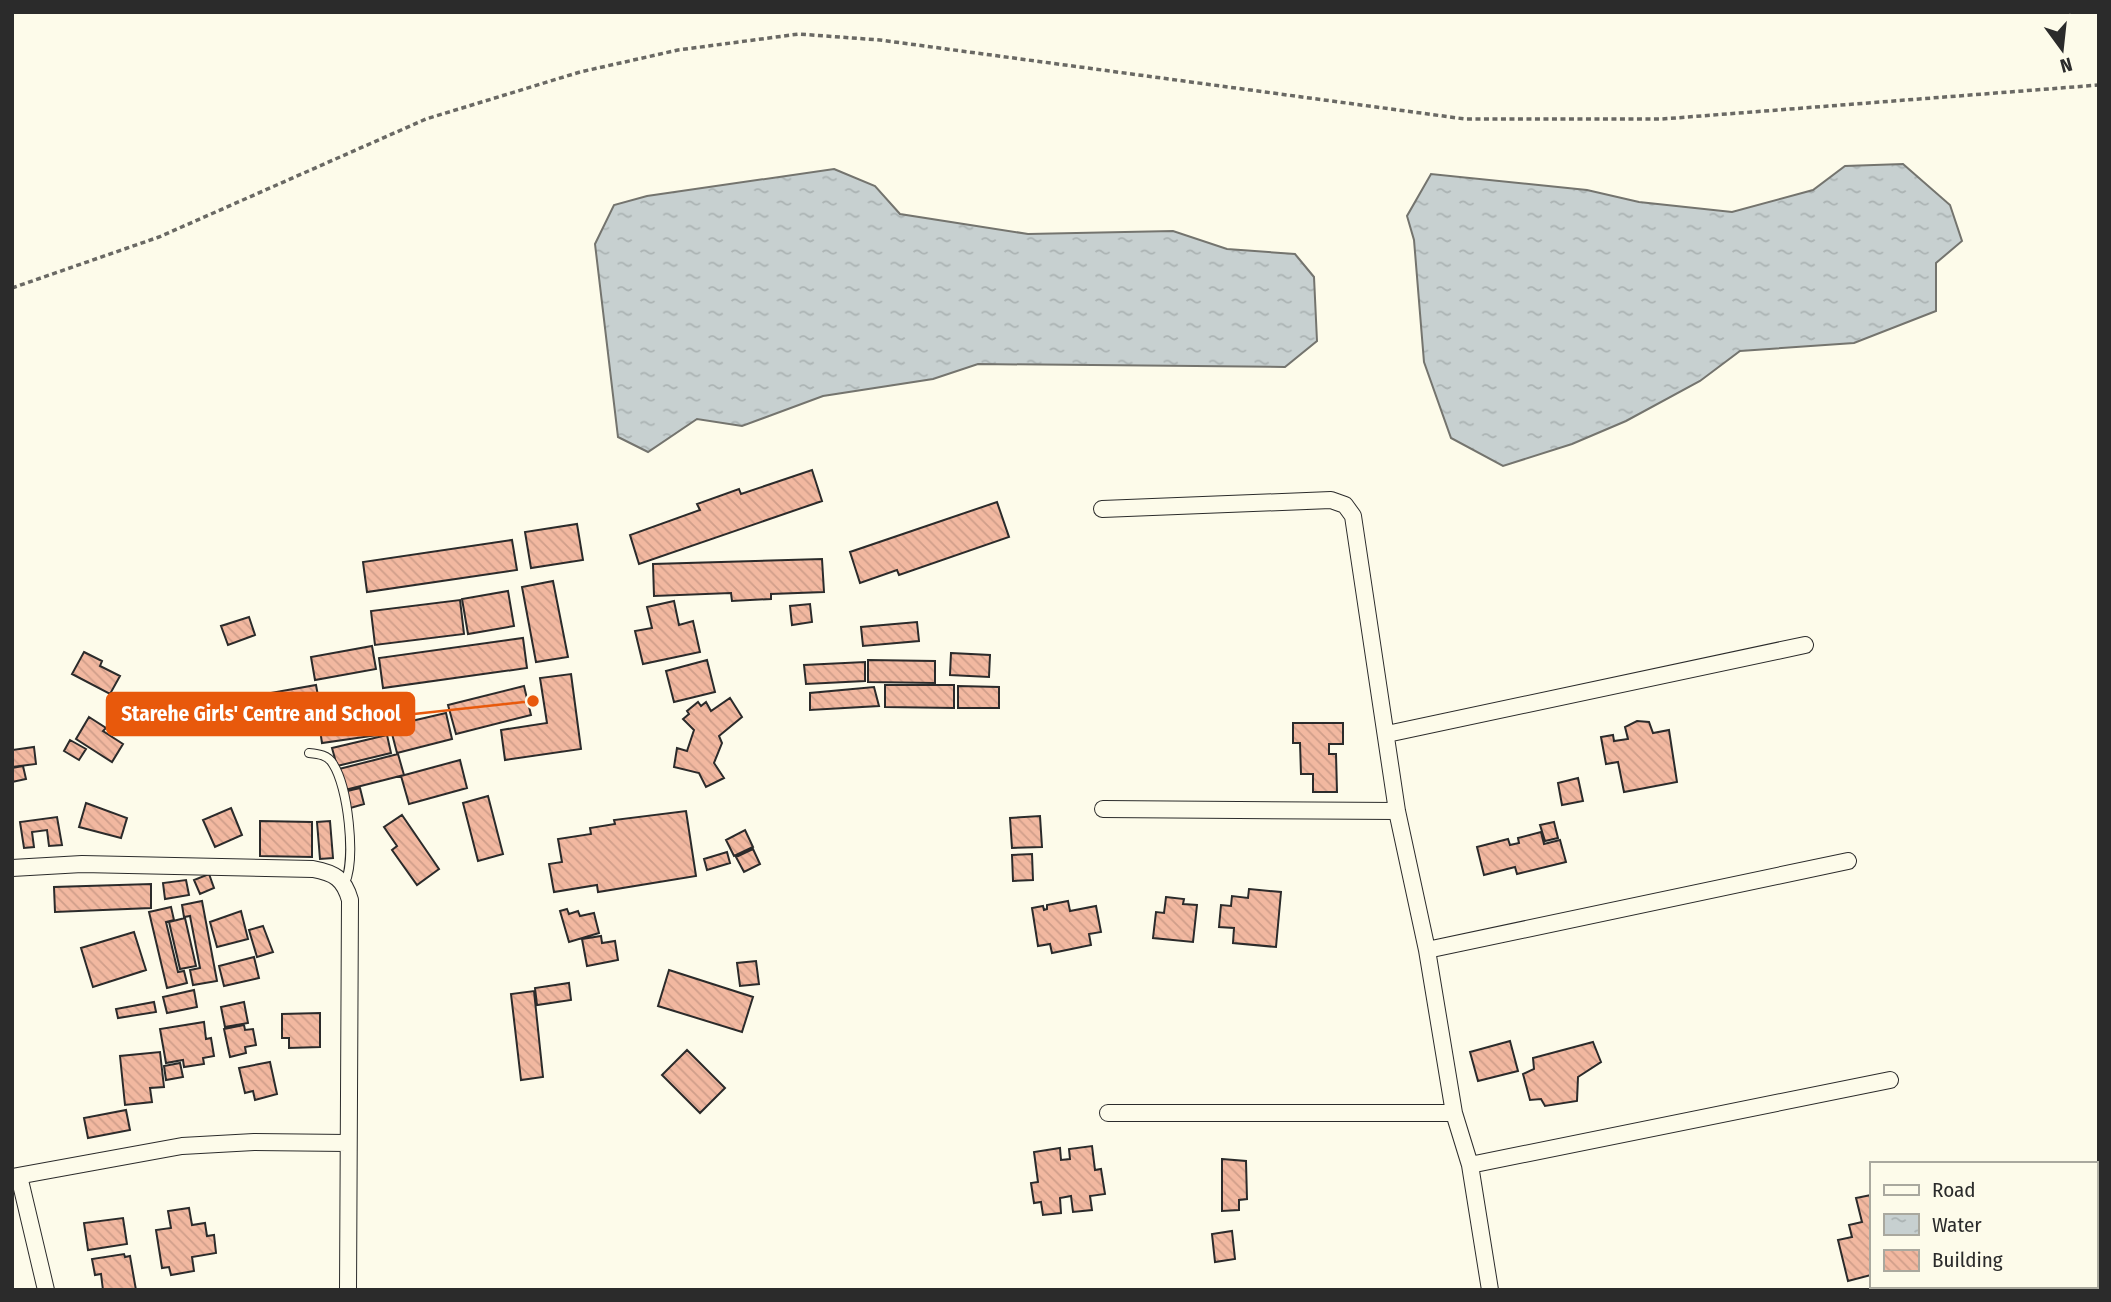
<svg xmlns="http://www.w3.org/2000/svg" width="2111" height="1302" font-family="'Fira Sans Condensed',sans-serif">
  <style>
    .water { fill: url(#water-ripples); stroke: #74746e; stroke-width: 2 }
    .building { fill: url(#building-back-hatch); stroke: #2b2b2b; stroke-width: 2 }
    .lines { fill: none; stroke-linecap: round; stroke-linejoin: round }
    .service-casing { stroke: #2b2b2b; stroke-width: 10 }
    .minor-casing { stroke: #2b2b2b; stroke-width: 18 }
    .path { stroke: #6a6964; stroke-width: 3.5; stroke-dasharray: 5 3.5; stroke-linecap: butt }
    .service { stroke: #fdfbea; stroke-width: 8 }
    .minor { stroke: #fdfbea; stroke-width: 16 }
    .leader { fill: none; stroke: #e8590c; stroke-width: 2.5 }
    .callout-dot { fill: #e8590c; stroke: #fdfbea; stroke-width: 2.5 }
    .callout { fill: #e8590c; stroke: #e8590c; stroke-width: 2.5 }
    .callout-label { font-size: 21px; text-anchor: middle; font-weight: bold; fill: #fff }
  </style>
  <defs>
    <pattern id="water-ripples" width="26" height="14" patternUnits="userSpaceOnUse" patternTransform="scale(1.75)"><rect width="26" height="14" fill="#c7d0d0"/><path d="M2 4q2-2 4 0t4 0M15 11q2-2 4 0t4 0" fill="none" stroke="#abb3b3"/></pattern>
    <pattern id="building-back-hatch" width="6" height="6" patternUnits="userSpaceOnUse" patternTransform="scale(1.75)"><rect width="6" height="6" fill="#f2b8a0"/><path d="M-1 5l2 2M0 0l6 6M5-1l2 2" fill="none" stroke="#d09e8a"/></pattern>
  </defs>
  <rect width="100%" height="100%" fill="#fdfbea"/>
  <path class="water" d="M1903,164L1950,205L1962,241L1936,263V311L1854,343L1740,351L1700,381L1626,421L1572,444L1503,466L1451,438L1424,362L1414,240L1407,216L1431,174L1587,190L1639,202L1732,212L1813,190L1845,166Z
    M834,169L875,186L900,214L1028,234L1173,231L1227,249L1295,254L1314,277L1317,341L1285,367L978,364L933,379L823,396L742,426L697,419L648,452L618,437L595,244L614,205L647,196Z"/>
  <path class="building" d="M812,470L822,501L639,564L630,535L700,510L697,504L739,489L741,494Z
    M997,502L1009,537L899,575L897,570L860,583L850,552Z
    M577,524L583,560L531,568L525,532Z
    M512,540L517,570L367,592L363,562Z
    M822,559L824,592L771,594V599L732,601L731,593L654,596L653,564Z
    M553,581L568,657L536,662L522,587Z
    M508,591L514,626L468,634L462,599Z
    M460,600L464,634L375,645L371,611Z
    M674,601L679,625L693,621L700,652L643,664L635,631L652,628L647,607Z
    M810,604L812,622L792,625L790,606Z
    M249,617L255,635L228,645L221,626Z
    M917,622L919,641L863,646L861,627Z
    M523,638L527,668L383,688L379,658Z
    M372,646L376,669L315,680L311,657Z
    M84,652L102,661L100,666L120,676L110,694L72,674Z
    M951,653L990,655L989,677L950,675Z
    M707,660L715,692L674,702L666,671Z
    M868,660L935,661V683L868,682Z
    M865,662V681L806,684L804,665Z
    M571,674L581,749L505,760L501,730L547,723L540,678Z
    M316,685L321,712L225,729L220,702Z
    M885,685H954V708L885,707Z
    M524,686L531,715L456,734L448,705Z
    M958,686L999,687V708H958Z
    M874,687L879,706L810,710V693Z
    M730,698L742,717L719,736L722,743L714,763L724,778L706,787L699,773L674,767L677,748L687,751L694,730L683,719L689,714L687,711L698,702L701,706L706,702L711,711Z
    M381,707L385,734L322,743L318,717Z
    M446,713L452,739L397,753L390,726Z
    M89,717L106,728L103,731L123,744L112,762L76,739Z
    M1637,721L1649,722L1653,733L1669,730L1677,782L1624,792L1618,762L1606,764L1601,737L1613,735L1614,741L1628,739L1625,727Z
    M1293,723H1343V744H1329V754H1336L1337,792H1313V774H1301L1300,743H1293Z
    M387,735L391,753L337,766L332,748Z
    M70,740L86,749L79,760L64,751Z
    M34,747L36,764L12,767V750Z
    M398,754L404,775L345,790L339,769Z
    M460,760L467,788L409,804L401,776Z
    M23,766L26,779L12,782V768Z
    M1578,778L1583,801L1562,805L1558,783Z
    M360,788L364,804L347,809L343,792Z
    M488,796L503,854L478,861L463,803Z
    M86,803L127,818L121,838L79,827Z
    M231,808L242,835L215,847L203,820Z
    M686,811L696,876L598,892L597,885L554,892L549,864L562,862L558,839L591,834L590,828L615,824L614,820Z
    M402,815L439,869L417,885L392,850L397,846L384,827Z
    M1040,816L1042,847L1012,848L1010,818Z
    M57,817L62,845L49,846L47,830L32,832L34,847L24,848L20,822Z
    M260,821L312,822V857L260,856Z
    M330,821L333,858L320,859L317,822Z
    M1554,822L1558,838L1545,841L1540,825Z
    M745,830L753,847L734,856L726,840Z
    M1541,832L1544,844L1560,840L1566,862L1517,874L1515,867L1484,875L1477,847L1508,839L1510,845L1519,843L1518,838Z
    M753,849L760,864L744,872L736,857Z
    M727,852L730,863L707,870L704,859Z
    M1032,854L1033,880L1013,881L1012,855Z
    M209,874L214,888L200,894L194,880Z
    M186,880L189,895L165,899L163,883Z
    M151,884V908L55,912L54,887Z
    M1249,889L1281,892L1276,947L1233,943L1234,928L1219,927L1221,905L1231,906L1232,896L1248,898Z
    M1166,897L1184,899L1183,904L1197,905L1193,942L1153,938L1156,912L1164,913Z
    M202,901L217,981L193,985L190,970L200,968L190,916L184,917L182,905Z
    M1068,901L1070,911L1096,906L1101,932L1089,934L1091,945L1052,953L1050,944L1038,946L1032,908L1043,906L1044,910L1047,909V905Z
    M171,907L174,920L166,922L178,972L184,971L187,983L167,988L149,912Z
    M567,909L569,914L578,911L580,916L594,913L599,933L569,942L560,911Z
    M241,911L248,939L217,947L210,922Z
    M185,918L196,966L180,969L169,922Z
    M263,926L273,952L257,957L249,930Z
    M134,932L146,970L93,987L81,948Z
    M601,936L602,943L615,941L618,960L587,966L582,939Z
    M254,957L259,978L224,986L219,966Z
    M756,961L759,984L740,986L737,963Z
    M669,970L753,997L742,1032L658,1006Z
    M569,983L571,1000L537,1005L535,988Z
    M194,990L197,1007L167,1013L163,997Z
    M534,991L543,1077L521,1080L511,994Z
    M154,1002L156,1012L118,1018L116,1009Z
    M244,1002L248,1023L225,1027L221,1007Z
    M320,1013V1047L289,1048V1038H282V1014Z
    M204,1022L206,1039L211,1038L214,1056L203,1058L204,1064L184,1067L183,1060L166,1063L160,1029Z
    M244,1025L245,1030L253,1029L256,1045L245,1047L246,1053L230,1057L224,1029Z
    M1510,1041L1518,1071L1478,1081L1470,1052Z
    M1593,1042L1601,1062L1578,1077L1577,1101L1545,1106L1541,1099L1530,1100L1523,1074L1534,1069L1533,1058Z
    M687,1050L725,1088L700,1113L662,1075Z
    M160,1052L164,1087L150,1088L152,1102L125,1105L120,1056Z
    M270,1062L277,1094L255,1100L253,1091L245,1093L239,1068Z
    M180,1063L183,1077L166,1080L164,1066Z
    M126,1110L130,1130L88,1138L84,1118Z
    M1092,1146L1095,1170L1101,1169L1105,1194L1090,1196L1092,1210L1073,1212L1071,1196L1060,1198L1061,1213L1043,1215L1041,1202L1034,1203L1031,1183L1038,1182L1034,1152L1060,1148L1061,1160L1070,1159L1069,1149Z
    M1222,1159L1246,1161L1247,1199L1239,1200V1210L1222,1211Z
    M1871,1195V1275L1848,1281L1838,1240L1852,1237L1849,1225L1862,1222L1856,1198Z
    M189,1208L192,1225L205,1223L207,1236L214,1235L216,1253L192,1257L194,1271L171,1275L169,1267L162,1268L156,1230L171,1228L168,1211Z
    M123,1218L127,1244L88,1250L84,1223Z
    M1232,1231L1235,1259L1215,1262L1212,1234Z
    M124,1254L125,1257L130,1256L136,1290H103L101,1274L95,1275L92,1259Z"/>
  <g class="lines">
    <defs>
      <path id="service" d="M309,753C319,754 328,755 333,764C348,787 356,858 345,883"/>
      <path id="minor" d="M1102,509L1331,500L1345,505L1353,516L1397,811L1427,950L1454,1113L1470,1165L1490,1290
        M1387,734L1805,645
        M1103,809L1397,811
        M12,868L82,864L313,869C335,873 344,879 350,900L348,1290
        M1427,950L1848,861
        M1108,1113H1454
        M1470,1165L1890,1080
        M19,1176L46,1290
        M12,1177L182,1146L254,1142L347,1143"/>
    </defs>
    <use href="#service" class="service-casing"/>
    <use href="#minor" class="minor-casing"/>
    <path class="path" d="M12,288L159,237L426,119L580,72L678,50L799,34L880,40L1465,119H1662L2099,85"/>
    <use href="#service" class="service"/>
    <use href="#minor" class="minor"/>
  </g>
  <path class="leader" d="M533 701L414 714"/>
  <circle class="callout-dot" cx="533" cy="701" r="7"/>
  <rect class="callout" x="107" y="693" width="307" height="42" rx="7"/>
  <g class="callout-label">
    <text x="261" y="721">Starehe Girls' Centre and School</text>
  </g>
  <rect width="2111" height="1302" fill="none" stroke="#2b2b2b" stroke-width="28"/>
  <rect x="1870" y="1162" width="228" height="126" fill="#fdfbea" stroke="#a9a89e" stroke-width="2"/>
  <rect x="1884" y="1185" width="35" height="10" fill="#fdfbea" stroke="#a9a89e" stroke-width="2"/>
  <text x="1932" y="1197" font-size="21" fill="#2b2b2b">Road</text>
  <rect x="1884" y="1214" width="35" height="21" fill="url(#water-ripples)" stroke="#a9a89e" stroke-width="2"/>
  <text x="1932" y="1232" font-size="21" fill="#2b2b2b">Water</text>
  <rect x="1884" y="1250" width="35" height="21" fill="url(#building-back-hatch)" stroke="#a9a89e" stroke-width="2"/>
  <text x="1932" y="1267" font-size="21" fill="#2b2b2b">Building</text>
  <g transform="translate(2062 49) rotate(165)" stroke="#fdfbea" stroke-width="5" paint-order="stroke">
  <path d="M0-5L12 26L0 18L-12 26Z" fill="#2b2b2b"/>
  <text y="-10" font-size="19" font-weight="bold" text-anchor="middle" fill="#2b2b2b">N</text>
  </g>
</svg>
